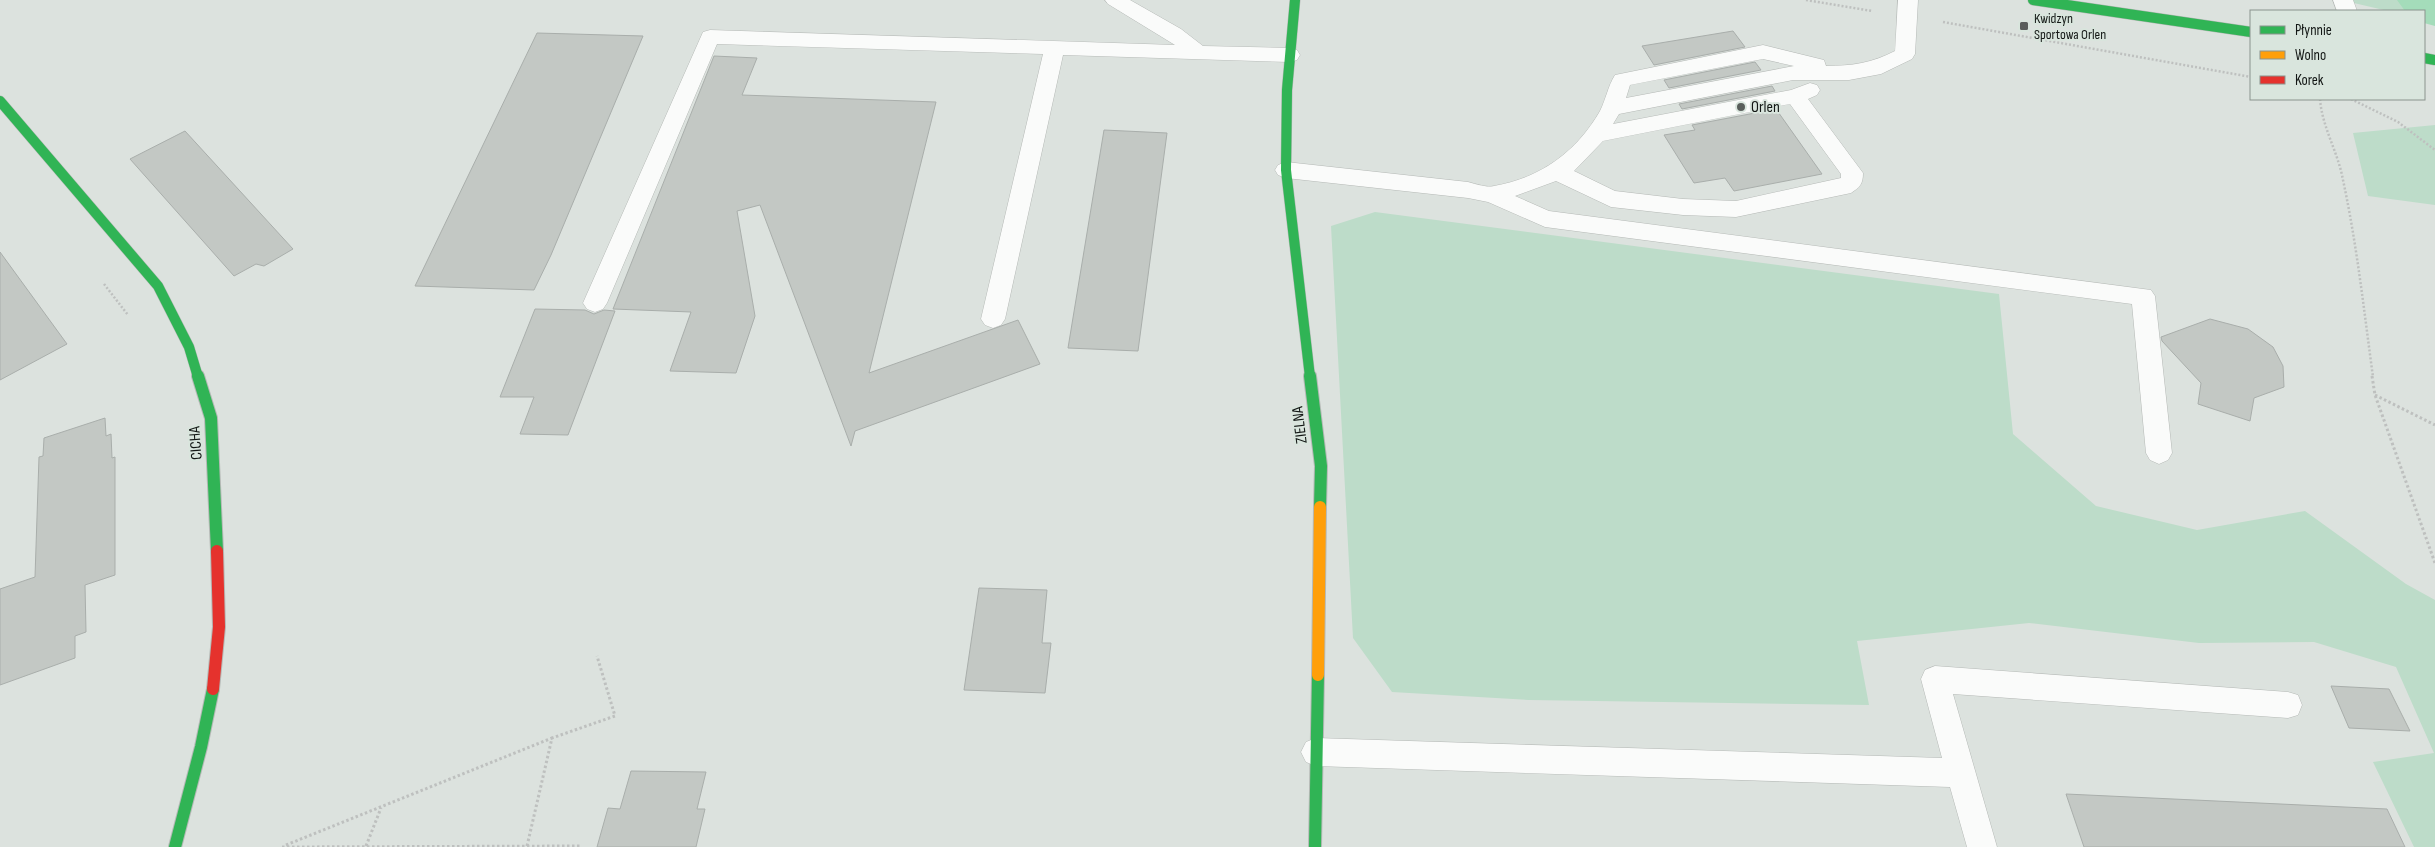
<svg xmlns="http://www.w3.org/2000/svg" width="2435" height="847" font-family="'Sofia Sans Condensed',sans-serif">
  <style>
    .green { fill: #bddcc9 }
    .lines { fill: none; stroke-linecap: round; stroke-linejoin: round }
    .river { fill: #a4dcba; fill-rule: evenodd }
    .building { fill: #c3c8c4; stroke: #a9aeab }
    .lane-casing { stroke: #b5b9b6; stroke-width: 1 }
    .fast-far1-casing { stroke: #b5b9b6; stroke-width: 11 }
    .fast-casing { stroke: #b5b9b6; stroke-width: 14 }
    .slow-casing { stroke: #b5b9b6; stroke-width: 14 }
    .jam-casing { stroke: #b5b9b6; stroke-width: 14 }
    .path-far1 { stroke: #bec0bf; stroke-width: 2.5; stroke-dasharray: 2 2; stroke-linecap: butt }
    .path { stroke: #bec0bf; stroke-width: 3; stroke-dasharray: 2.5 2.5; stroke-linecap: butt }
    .lane { fill: #fafbfa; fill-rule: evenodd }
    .fast-far1 { stroke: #30b455; stroke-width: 10 }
    .fast { stroke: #30b455; stroke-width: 12 }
    .slow { stroke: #ff9f0a; stroke-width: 12 }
    .jam { stroke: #e5322d; stroke-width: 12 }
    .poi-dot { fill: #595e5b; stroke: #d9e5dd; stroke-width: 2 }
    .labels { text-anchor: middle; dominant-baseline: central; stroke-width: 4; stroke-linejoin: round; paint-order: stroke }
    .far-poi-label { font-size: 14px; fill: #131715; stroke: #d9e5dd; text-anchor: start }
    .poi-label { font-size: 16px; fill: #131715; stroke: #d9e5dd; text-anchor: start }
    .street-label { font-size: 16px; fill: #131715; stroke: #d9e5dd }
  </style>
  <rect width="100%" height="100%" fill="#dce2de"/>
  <path class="green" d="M2341,0H2435V22L2424,20V11H2388Z
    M2435,125V205L2368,196L2353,133Z
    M1375,212L1999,294L2013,434L2096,506L2197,530L2305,511L2406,584L2435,600V847H2414L2373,762L2434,753L2396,667L2314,642L2199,643L2029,623L1857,641L1869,705L1529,700L1392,692L1353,638L1331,226Z"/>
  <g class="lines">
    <path class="river" d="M2397,0H2435V26L2424,23V11H2405Z"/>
  </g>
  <path class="building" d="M1733,31L1745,47L1654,65L1642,46Z
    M537,33L643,36L551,255L534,290L415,286Z
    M714,56L757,58L742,95L936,102L869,373L1018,320L1040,364L855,431L851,446L760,205L737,211L755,316L736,373L670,371L691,312L613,309Z
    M1755,62L1761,70L1669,88L1664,80Z
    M1772,86L1775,91L1682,109L1679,104Z
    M1776,109L1822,174L1734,191L1725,178L1694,183L1664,135L1695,130L1692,125Z
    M1104,130L1167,133L1138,351L1068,348Z
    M185,131L293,249L264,266L256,264L234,276L130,159Z
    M0,252L67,344L0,380Z
    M535,309L585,310L594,314L604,310L615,311L568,435L520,434L534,397H500Z
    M2210,319L2248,329L2273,347L2283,366L2284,387L2254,398L2250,421L2198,404L2201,383L2162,341L2161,337Z
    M105,418L106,436L111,434L112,458L115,457V575L85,585L86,632L75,636V658L0,685V589L35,577L39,457L43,456L44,438Z
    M979,588L1047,590L1042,643H1051L1045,693L964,690Z
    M2331,686L2389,689L2410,731L2349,728Z
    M631,771L706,772L697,809H705L696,847H597L608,808L620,809Z
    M2066,794L2387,809L2405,847H2084Z"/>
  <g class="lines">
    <defs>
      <path id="lane" d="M1105,0H1130L1181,29L1203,46L1290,48L1297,50L1300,55L1297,60L1290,62L1063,55L1005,319L1001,325L993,328L985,325L981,319L1043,54L717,44L607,303L603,309L595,312L587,309L583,303L703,32L710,30L1175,45L1108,4Z
        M1898,0H1918L1915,54L1912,59L1881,74L1849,80H1793L1619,114L1613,124L1791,90L1810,83L1817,85L1820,90L1817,95L1808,99L1863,173C1863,184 1860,187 1851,193L1736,217L1683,215L1611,207L1556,181L1515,196L1549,211L2151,290L2155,296L2172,453L2168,460L2159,464L2150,460L2146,453L2132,304L1545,227L1488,202L1468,198L1286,178L1278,175L1275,170L1278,165L1286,162L1468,182C1476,184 1487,188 1494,186C1541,178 1577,151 1600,111C1606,99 1608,86 1615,75L1763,45L1824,60L1826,66C1852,66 1872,63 1895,51ZM1763,59L1794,66L1626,98L1630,85ZM1790,104L1841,174V178L1736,201L1683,199L1615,191L1574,171L1603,141Z
        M2333,0H2353L2357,11H2337Z
        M1935,666L2288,692L2298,695L2302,705L2298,715L2288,718L1953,694L1997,847H1967L1950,787L1316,766L1306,762L1301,752L1306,742L1316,738L1942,758L1921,679L1925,670Z"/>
      <path id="fast-far1" d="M1295,0L1287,90L1286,170L1310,377
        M2033,0L2251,32
        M2424,58L2435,60
        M0,101L158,286L189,347L198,377"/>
      <path id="fast" d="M198,376L211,418L217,551
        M1310,376L1321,466L1320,507
        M175,847L201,747L213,689
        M1315,847L1318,675"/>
      <path id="slow" d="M1318,675L1320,507"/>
      <path id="jam" d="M213,689L219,627L217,551"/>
    </defs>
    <use href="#lane" class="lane-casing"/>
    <use href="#fast-far1" class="fast-far1-casing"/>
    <use href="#fast" class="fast-casing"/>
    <use href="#slow" class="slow-casing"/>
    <use href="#jam" class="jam-casing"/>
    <path class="path-far1" d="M1806,0L1872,11
      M1943,22L2251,77
      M2320,99C2322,127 2338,152 2343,180C2357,245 2364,311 2373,377
      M2351,99L2398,122L2435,150
      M104,284L128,315"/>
    <path class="path" d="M2372,376L2375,395L2435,563
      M2375,395L2435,425
      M286,845L552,738
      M366,846L381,808
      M527,846L552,738L615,716L597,656
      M282,847L581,846"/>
    <use href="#lane" class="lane"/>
    <use href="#fast-far1" class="fast-far1"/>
    <use href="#fast" class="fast"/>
    <use href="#slow" class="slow"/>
    <use href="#jam" class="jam"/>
  </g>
  <g class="poi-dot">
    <rect x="2019" y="21" width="10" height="10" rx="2.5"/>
    <circle cx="1741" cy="107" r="5"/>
  </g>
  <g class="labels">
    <g class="far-poi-label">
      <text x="2034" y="18">Kwidzyn<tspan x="2034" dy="16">Sportowa Orlen</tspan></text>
    </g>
    <g class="poi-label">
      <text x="1751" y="107">Orlen</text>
    </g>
    <g class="street-label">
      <text transform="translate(1300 425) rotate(-97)">ZIELNA</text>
      <text transform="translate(196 443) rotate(-94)">CICHA</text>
    </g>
  </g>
  <rect x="2250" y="10" width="175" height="90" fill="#d9e5dd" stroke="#8a938d"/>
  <rect x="2260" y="26" width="25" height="8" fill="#30b455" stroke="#8a938d"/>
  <text x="2295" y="35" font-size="15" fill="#131715">Płynnie</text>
  <rect x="2260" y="51" width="25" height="8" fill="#ff9f0a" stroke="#8a938d"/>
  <text x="2295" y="60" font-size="15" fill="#131715">Wolno</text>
  <rect x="2260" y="76" width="25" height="8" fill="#e5322d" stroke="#8a938d"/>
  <text x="2295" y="85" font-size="15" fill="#131715">Korek</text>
</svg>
